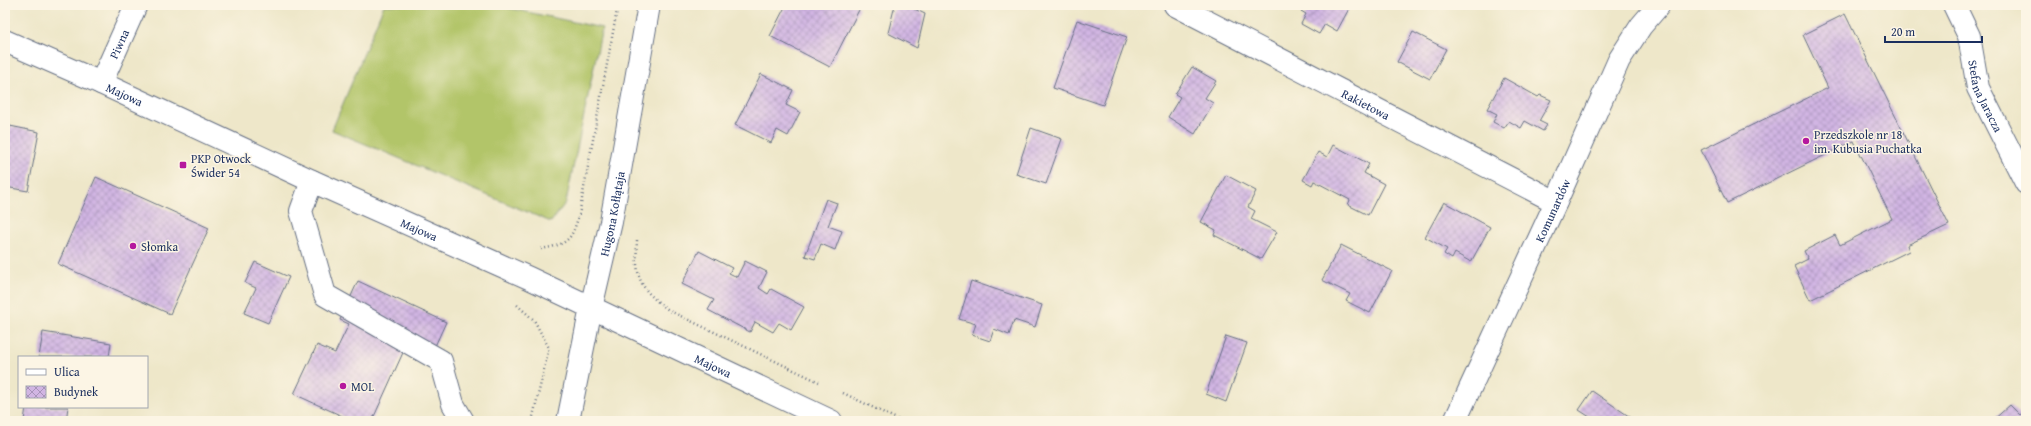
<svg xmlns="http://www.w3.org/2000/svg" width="2031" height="426" font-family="'Gentium Book Plus',serif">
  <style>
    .grass { fill: #b2c569; stroke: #667a64 }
    .building { fill: url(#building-cross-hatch) }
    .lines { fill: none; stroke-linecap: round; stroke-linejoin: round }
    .minor-casing { stroke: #656f83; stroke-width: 24 }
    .major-casing { stroke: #656f83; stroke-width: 24 }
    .path { stroke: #656f83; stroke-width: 2.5; stroke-dasharray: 1 3; stroke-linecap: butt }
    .minor { stroke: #fff; stroke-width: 22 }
    .major { stroke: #fff; stroke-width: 22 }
    .poi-dot { fill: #b5179e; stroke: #fcf5e5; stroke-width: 1.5 }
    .labels { text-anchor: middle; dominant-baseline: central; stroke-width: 3; stroke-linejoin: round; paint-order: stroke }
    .street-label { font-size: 12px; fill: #1b2f5e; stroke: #fcf5e5 }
    .poi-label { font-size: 12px; fill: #1b2f5e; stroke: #fcf5e5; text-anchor: start }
  </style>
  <defs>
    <pattern id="building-cross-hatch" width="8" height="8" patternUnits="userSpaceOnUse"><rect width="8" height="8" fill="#d1b5e3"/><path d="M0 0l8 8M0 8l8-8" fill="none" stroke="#a994bb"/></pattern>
  </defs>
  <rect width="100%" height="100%" fill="#fcf5e5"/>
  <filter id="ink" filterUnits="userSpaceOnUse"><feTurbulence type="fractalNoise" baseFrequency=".025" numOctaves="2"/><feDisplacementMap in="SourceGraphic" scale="8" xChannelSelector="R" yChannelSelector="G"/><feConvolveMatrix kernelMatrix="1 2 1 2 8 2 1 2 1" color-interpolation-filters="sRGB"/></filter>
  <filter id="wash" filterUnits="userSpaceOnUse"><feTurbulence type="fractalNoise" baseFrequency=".012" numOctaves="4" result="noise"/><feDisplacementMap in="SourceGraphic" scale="16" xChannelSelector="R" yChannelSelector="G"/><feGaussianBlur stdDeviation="0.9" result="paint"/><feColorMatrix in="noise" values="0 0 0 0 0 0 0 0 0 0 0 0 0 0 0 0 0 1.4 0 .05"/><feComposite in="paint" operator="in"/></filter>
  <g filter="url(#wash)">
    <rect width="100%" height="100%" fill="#eee7c9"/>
    <path class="grass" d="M384,5H494L602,28L566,202L551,222L332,130Z"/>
    <g id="blocks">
      <path class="building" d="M786,5H854L860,8L830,67L770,36Z
        M895,5H906L925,14L917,48L888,33Z
        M1305,5H1351L1337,31L1325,24L1319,34L1301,24L1306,14L1301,11Z
        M1845,14L1949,225L1907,245L1909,251L1810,300L1794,266L1808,259L1804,251L1835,235L1840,245L1892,219L1854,141L1727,203L1701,150L1828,88L1803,35Z
        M1077,20L1127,37L1103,105L1053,88Z
        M1413,32L1446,49L1430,79L1397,62Z
        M1192,67L1216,81L1205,98L1213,103L1195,134L1168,117L1180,97L1175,94Z
        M761,74L793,90L786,105L800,112L788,136L777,130L771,143L735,125Z
        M1504,78L1538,97L1540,95L1551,100L1539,121L1547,125L1543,131L1525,121L1521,128L1509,121L1504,128L1493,122L1497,114L1487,109Z
        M10,126L39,132L28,191L5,187V142H7Z
        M1031,128L1062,139L1046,184L1016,174Z
        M1333,145L1369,164L1364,173L1384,184L1368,215L1348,205L1350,200L1314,181L1312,185L1303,180L1318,152L1327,157Z
        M1226,175L1256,191L1248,207L1255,211L1251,219L1277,232L1261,259L1214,235L1216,230L1201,222Z
        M96,177L209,228L170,314L58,264Z
        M826,199L837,203L828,226L842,231L835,250L821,244L815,259L805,256Z
        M1444,202L1490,227L1471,262L1455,253L1452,259L1444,254L1447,249L1425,237Z
        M1341,245L1392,271L1370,313L1346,301L1350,294L1322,280Z
        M699,251L732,268L729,273L737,277L745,261L767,272L759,288L768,294L771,289L804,307L791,330L779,323L773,332L755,322L750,332L708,310L714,300L682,284Z
        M255,262L289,277L268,323L244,313L256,288L245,283Z
        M358,281L446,322L430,357L406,346L372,421H353L294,394L317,345L335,353L349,324L340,320Z
        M971,281L1042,305L1035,327L1014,320L1009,335L994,329L990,341L972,335L976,324L959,319Z
        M43,332L111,343L109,357H39Z
        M1226,336L1247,343L1226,402L1206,394Z
        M1592,391L1636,421H1596L1579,410Z
        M2010,405L2020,415L2026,409V421H1992Z
        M26,407H68L66,421H24Z"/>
    </g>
  </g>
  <g filter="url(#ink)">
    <use href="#blocks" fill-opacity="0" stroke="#656f83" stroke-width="1"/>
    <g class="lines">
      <defs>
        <g id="minor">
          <path id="s1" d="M1175,5L1556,202"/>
          <path id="s2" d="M1954,5L1969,36L1978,88L2026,183"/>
          <path id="s3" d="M5,41L101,83L312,181L529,278L831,421"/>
          <path id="s4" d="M101,83L136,5"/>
          <path d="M312,181L301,211L325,295L441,361L453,404L463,421"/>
          <path id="s5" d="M1455,421L1556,202L1619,60L1641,26L1659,5"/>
        </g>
        <g id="major">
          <path id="s6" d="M568,421L591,308L611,222L649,5"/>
        </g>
      </defs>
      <use href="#minor" class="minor-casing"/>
      <use href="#major" class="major-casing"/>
      <path class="path" d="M637,240C635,278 639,289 670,311L819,382
        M541,249C568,244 571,241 579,215L618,5
        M517,305L534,320L549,348L532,421
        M843,393L901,421"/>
      <use href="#minor" class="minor"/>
      <use href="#major" class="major"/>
    </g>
  </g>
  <g class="poi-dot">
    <circle cx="1806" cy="141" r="4"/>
    <rect x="179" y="161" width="8" height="8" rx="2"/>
    <circle cx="133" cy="246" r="4"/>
    <circle cx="343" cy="386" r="4"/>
  </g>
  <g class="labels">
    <g class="street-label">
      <text stroke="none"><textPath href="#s4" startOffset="43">Piwna</textPath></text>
      <text stroke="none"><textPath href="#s3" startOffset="131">Majowa</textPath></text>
      <text stroke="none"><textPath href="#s2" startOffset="97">Stefana Jaracza</textPath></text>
      <text stroke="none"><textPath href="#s1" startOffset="215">Rakietowa</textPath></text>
      <text stroke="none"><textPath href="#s5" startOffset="232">Komunardów</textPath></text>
      <text stroke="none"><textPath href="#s6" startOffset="212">Hugona Kołłątaja</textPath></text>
      <text stroke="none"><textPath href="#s3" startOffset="455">Majowa</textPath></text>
      <text stroke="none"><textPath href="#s3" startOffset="779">Majowa</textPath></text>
    </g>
    <g class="poi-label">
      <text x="1814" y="134">Przedszkole nr 18<tspan x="1814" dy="14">im. Kubusia Puchatka</tspan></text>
      <text x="191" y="158">PKP Otwock<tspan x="191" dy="14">Świder 54</tspan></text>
      <text x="141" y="246">Słomka</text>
      <text x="351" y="386">MOL</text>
    </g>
  </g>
  <rect width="2031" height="426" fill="none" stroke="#fcf5e5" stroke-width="20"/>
  <rect x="18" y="356" width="130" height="52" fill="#fcf5e5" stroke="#a2a6af"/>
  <rect x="26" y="369" width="20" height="6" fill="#ffffff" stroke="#a2a6af"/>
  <text x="54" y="376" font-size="12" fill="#1b2f5e">Ulica</text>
  <rect x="26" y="386" width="20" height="12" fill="url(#building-cross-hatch)" stroke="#a2a6af"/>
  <text x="54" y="396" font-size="12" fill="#1b2f5e">Budynek</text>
  <path d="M1885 36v6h97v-6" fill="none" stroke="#1b2f5e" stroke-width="2"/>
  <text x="1891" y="36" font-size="12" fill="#1b2f5e" stroke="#fcf5e5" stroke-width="3" paint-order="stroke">20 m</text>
</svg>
